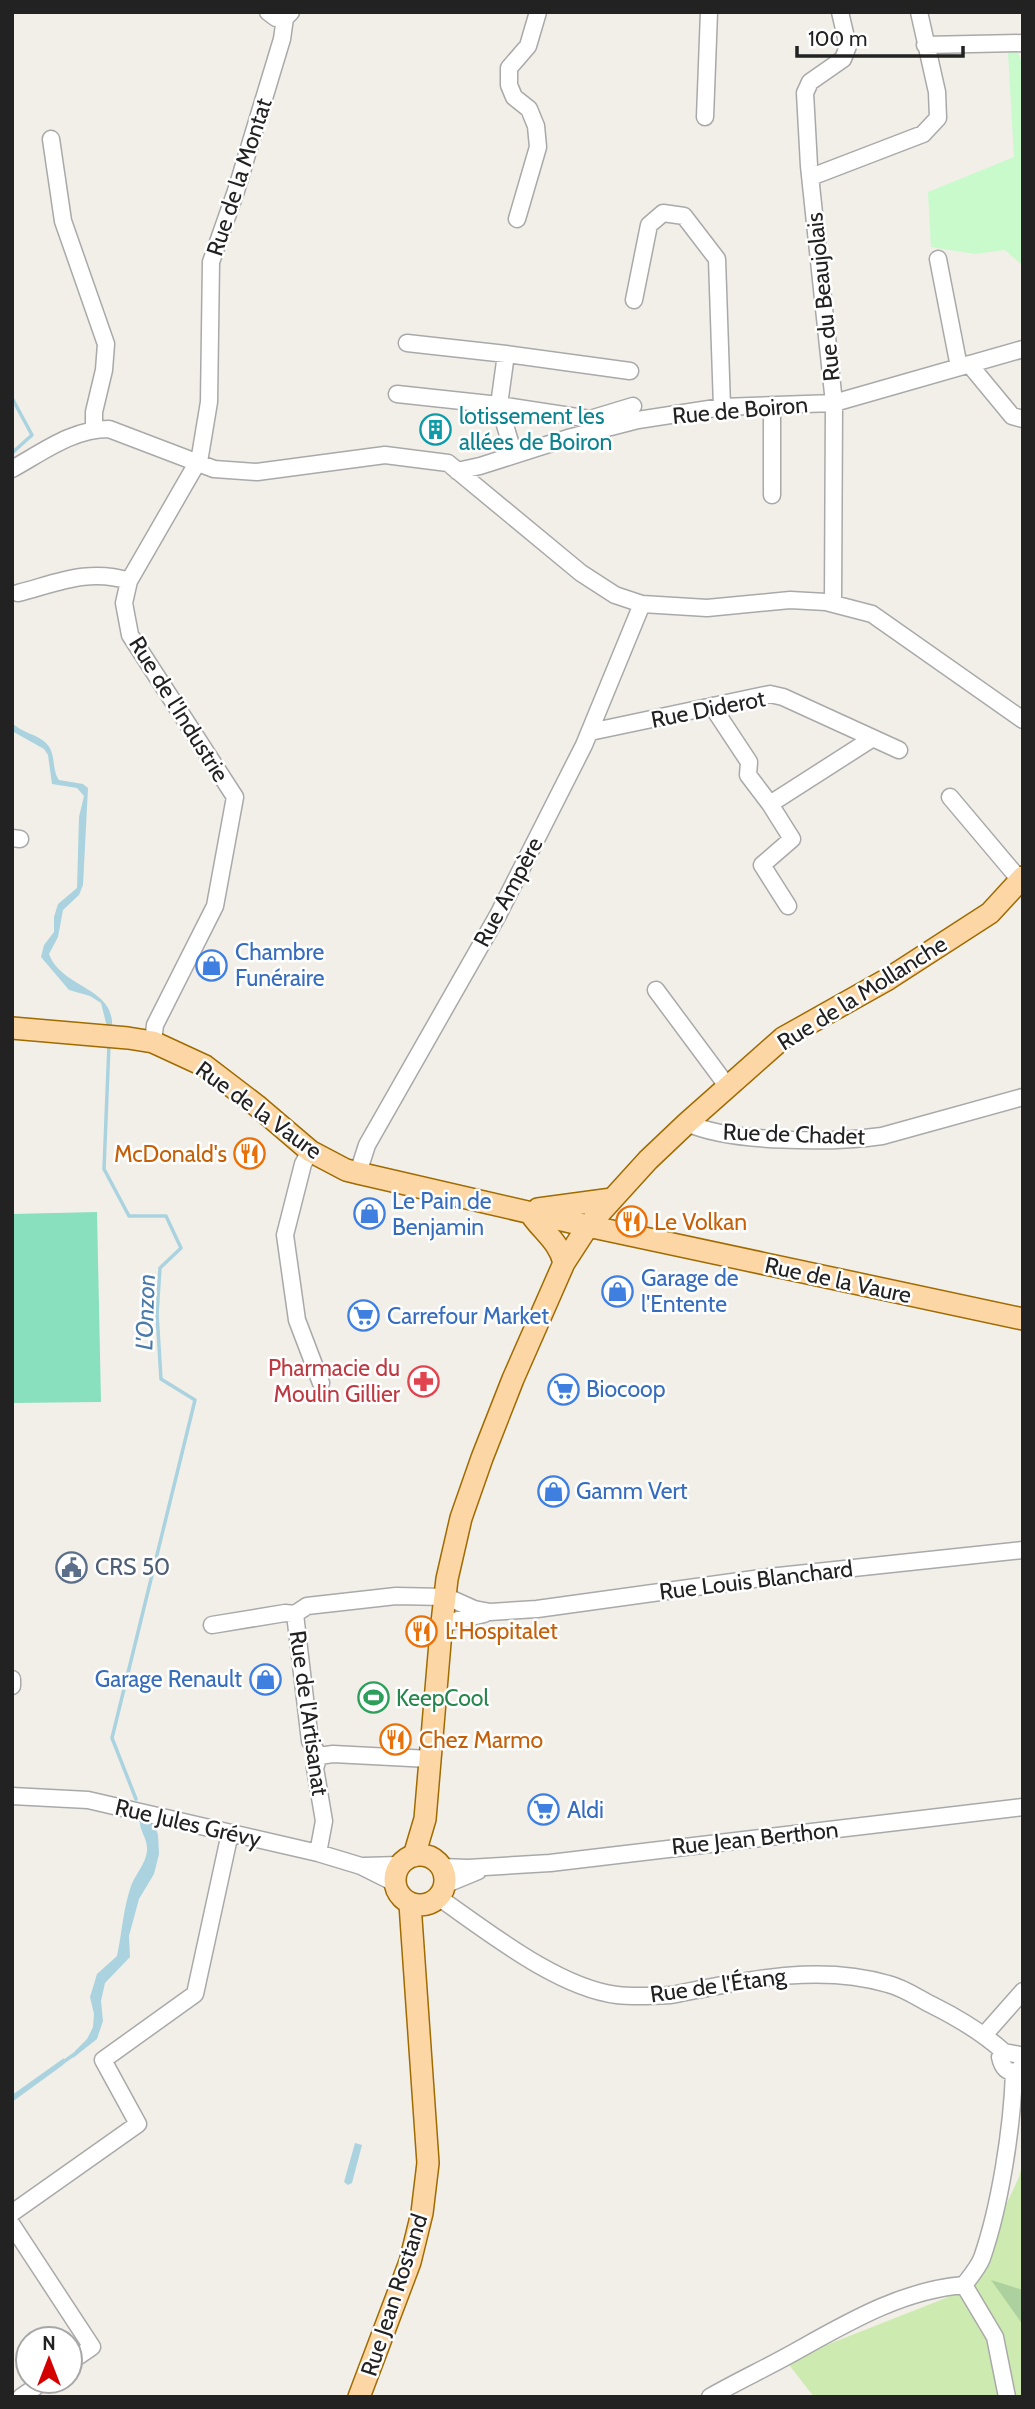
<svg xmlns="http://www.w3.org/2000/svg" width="1035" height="2409" font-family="Cabin,sans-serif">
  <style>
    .grass { fill: #cdebb0 }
    .forest { fill: #add19e }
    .park { fill: #c8facc }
    .pitch { fill: #88e0be }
    .water { fill: #aad3df }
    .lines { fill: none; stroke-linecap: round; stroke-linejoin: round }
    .stream { stroke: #aad3df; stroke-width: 3.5 }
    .minor-casing { stroke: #a9a9a9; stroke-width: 19 }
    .major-casing { stroke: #a06b00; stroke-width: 24 }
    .minor { stroke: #fff; stroke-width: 16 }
    .major { stroke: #fcd6a4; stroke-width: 21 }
    .labels { text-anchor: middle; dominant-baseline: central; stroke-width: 5; stroke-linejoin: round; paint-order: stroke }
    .street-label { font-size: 23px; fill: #222; stroke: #fff }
    .culture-label { font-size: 23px; fill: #0d838f; stroke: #fff; text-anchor: start }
    .shop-label { font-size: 23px; fill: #366cbe; stroke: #fff; text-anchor: start }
    .food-label { font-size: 23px; fill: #c56008; stroke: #fff; text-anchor: start }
    .health-label { font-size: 23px; fill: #be3a42; stroke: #fff; text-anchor: end }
    .service-label { font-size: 23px; fill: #4e5e75; stroke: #fff; text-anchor: start }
    .leisure-label { font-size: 23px; fill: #27864d; stroke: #fff; text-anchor: start }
    .water-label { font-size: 24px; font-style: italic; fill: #4a7aab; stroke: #fff }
  </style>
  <rect width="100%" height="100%" fill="#f2efe9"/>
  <path class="grass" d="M1023,2162V2397H814L786,2361L966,2290L1019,2177Z"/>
  <path class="forest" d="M991,2280L1023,2290V2325Z"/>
  <path class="park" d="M1017,51L1023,65V266L1005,250L975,254L931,247L928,192L1014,157L1008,53Z"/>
  <path class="pitch" d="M97,1212L101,1402L12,1403V1214Z"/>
  <path class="water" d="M12,723C22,733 37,734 46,743C57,754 51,769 59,780L83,784L88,788L83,885L79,895L63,910L58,937L49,954C61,988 115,987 112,1027H107L101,1003L90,996L69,990L41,957L44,945L54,932V917L58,904L77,888L79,817L84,796L77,788L52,784L48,755L44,749L12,731Z
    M140,1817L148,1819L149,1823H154L158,1835L159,1854L154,1874L139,1899L129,1936L130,1957L105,1983L101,2001L103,2021L97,2039L73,2058L75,2051L87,2039L93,2027L94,2014L90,1997L97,1974L117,1956C122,1933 123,1909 131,1886C135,1875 146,1863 147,1851C148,1837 138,1831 140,1817Z
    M64,2058L63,2065L12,2102V2095Z
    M355,2143L362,2145L352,2183L348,2185L344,2182Z"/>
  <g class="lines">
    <path class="stream" d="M12,398L32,435L12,453
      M109,1044L104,1169L129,1216H166L181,1248L160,1268L157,1314L161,1379L195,1400L112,1738L136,1799
      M62,2063L76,2053"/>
    <defs>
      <path id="minor" d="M268,12L276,18H285L291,12
        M925,45L1023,43
        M705,117L709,12
        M51,139L63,221L106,344L104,370L94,412V429
        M811,177L923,134L938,118L937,92L919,12
        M517,219L538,147L536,126L529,109L514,97L509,85V68L528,46L538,12
        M938,259L959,367
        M634,300L649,225L663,213L684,216L717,259L722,407
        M407,343L506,354L630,371
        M506,354L499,405L514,455
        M969,364L1012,416L1023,419
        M397,394L499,405L590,419L633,406
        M772,405V495
        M199,462L209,402L211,262L236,191L282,39L285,18
        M12,469C43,452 72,429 109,429L214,469L257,472L385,455L448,463L581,573L615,595L642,604L707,608L790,600L826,602L872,614L1023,720
        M457,471L480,466L568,438L638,420L722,407L834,403L1023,349
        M18,593C57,583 89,568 129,581
        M833,603L834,403L809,166L805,93L810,82L843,59L848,46L840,12
        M712,706L749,762L748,775L770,804L873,738
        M590,732L770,694L783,697L899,750
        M950,797L1020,880
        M770,804L792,839L762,865L788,906
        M12,838L20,839
        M656,990L728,1087
        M153,1042L155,1025L215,906L235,797L130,635L124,603L129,581L193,470L199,462
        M687,1123C731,1143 833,1143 882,1136L1023,1097
        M310,1151L303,1164L285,1235L297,1320L321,1383
        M358,1173L367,1145L498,915L584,745L642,604
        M445,1596L474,1609L490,1612L537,1609L769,1577L1023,1550
        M295,1614L310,1741L319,1756L315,1768L324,1821L318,1853
        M441,1624L484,1614
        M212,1625L285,1613L295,1614L307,1606L396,1596L445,1597
        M12,1679V1686
        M319,1756L333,1754L430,1759
        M12,1796L88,1800L318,1853L361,1866L395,1883
        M364,1866L400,1865
        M441,1867L468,1868L550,1863L1023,1807
        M444,1885L478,1871
        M438,1897C487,1931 558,1988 617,1995C634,1997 653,1996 671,1995C742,1981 817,1963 888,1984C904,1988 918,1998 932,2005C958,2018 982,2032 1004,2052
        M985,2034L1023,1991
        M1023,2060L1020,2055L1004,2052L1000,2057C1002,2067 1007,2074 1018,2071L1023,2064
        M12,2213L138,2124L103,2060L195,1994L230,1833
        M12,2225L92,2347L70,2362
        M964,2285C970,2277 978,2268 982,2258C1000,2206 1012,2129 1014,2073
        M964,2285L995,2337L1007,2397
        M21,2397L44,2381
        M710,2397C736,2382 764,2369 791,2354C845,2324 901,2290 964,2285"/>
      <path id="major" d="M12,1028L128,1038L153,1042L205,1066L256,1105L310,1151L346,1170L358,1173L588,1226L1023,1319
        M538,1209L612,1199
        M530,1213C542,1231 559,1241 564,1263
        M395 1880a25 25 0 1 1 50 0a25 25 0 1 1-50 0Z
        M414,1856L425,1819L441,1631L447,1579L461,1518L482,1458L513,1379L564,1263L588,1226L648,1160L687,1123L783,1038L888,979L990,913L1023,877
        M359,2397L410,2262L422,2213L428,2163L410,1904"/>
    </defs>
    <use href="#minor" class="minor-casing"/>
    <use href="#major" class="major-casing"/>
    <use href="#minor" class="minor"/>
    <use href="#major" class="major"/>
  </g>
  <defs>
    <symbol id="building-ring" viewBox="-11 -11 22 22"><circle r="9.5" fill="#fff" stroke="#0f9aa8" stroke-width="1.5"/><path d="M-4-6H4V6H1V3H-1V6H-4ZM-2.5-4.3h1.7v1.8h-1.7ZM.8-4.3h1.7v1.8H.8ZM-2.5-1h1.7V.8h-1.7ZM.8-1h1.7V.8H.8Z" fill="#0f9aa8"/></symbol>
    <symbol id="shop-ring" viewBox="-11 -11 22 22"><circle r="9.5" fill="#fff" stroke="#3f7fe0" stroke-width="1.5"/><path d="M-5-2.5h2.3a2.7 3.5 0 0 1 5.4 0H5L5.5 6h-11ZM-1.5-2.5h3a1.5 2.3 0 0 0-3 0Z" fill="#3f7fe0"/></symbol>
    <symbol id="restaurant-ring" viewBox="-11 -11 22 22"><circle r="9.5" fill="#fff" stroke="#e8710a" stroke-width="1.5"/><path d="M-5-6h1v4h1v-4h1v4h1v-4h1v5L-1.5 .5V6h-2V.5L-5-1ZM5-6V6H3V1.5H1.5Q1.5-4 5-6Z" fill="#e8710a"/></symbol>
    <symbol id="supermarket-ring" viewBox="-11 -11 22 22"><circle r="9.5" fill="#fff" stroke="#3f7fe0" stroke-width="1.5"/><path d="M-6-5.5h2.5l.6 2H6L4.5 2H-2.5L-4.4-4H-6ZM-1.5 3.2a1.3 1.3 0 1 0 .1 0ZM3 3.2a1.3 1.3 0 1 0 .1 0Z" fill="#3f7fe0"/></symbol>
    <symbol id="pharmacy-ring" viewBox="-11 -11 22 22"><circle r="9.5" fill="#fff" stroke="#e0444e" stroke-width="1.5"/><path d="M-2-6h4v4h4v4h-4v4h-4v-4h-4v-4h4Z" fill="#e0444e"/></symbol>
    <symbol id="civic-ring" viewBox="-11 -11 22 22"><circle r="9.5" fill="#fff" stroke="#5c6f8a" stroke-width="1.5"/><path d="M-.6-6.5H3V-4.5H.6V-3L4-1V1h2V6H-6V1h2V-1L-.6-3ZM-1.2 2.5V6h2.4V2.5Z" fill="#5c6f8a"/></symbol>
    <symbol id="stadium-ring" viewBox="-11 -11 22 22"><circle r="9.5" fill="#fff" stroke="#2e9e5b" stroke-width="1.5"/><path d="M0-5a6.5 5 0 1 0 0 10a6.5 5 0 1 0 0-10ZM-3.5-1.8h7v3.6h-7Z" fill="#2e9e5b"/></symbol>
  </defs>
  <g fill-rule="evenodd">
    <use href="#building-ring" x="418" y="412" width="35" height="35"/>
    <use href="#shop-ring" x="194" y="948" width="35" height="35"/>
    <use href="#restaurant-ring" x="232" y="1136" width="35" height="35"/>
    <use href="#shop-ring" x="352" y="1196" width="35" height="35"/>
    <use href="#restaurant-ring" x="614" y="1204" width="35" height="35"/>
    <use href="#shop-ring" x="600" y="1274" width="35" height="35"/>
    <use href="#supermarket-ring" x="346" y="1298" width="35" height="35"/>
    <use href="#pharmacy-ring" x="406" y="1364" width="35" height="35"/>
    <use href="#supermarket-ring" x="546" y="1372" width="35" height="35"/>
    <use href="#shop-ring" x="536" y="1474" width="35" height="35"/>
    <use href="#civic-ring" x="54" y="1550" width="35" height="35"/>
    <use href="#restaurant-ring" x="404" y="1614" width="35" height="35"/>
    <use href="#shop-ring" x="248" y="1662" width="35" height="35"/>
    <use href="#stadium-ring" x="356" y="1680" width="35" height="35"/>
    <use href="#restaurant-ring" x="378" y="1722" width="35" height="35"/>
    <use href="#supermarket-ring" x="526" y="1792" width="35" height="35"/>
  </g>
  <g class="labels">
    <g class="street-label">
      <text transform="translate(239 177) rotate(-72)">Rue de la Montat</text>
      <text transform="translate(823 297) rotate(-96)">Rue du Beaujolais</text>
      <text transform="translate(740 410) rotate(-5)">Rue de Boiron</text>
      <text transform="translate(179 709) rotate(58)">Rue de l'Industrie</text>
      <text transform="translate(708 709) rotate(-11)">Rue Diderot</text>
      <text transform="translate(508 892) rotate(-62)">Rue Ampère</text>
      <text transform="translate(862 993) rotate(-32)">Rue de la Mollanche</text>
      <text transform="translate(259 1110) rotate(36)">Rue de la Vaure</text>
      <text transform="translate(794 1134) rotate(2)">Rue de Chadet</text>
      <text transform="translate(838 1280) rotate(12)">Rue de la Vaure</text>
      <text transform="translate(756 1580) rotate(-7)">Rue Louis Blanchard</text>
      <text transform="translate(309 1713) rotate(82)">Rue de l'Artisanat</text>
      <text transform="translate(188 1823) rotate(13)">Rue Jules Grévy</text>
      <text transform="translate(755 1838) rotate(-6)">Rue Jean Berthon</text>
      <text transform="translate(718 1985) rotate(-8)">Rue de l'Étang</text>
      <text transform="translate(394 2295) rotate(-72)">Rue Jean Rostand</text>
    </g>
    <g class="culture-label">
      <text x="459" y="416">lotissement les<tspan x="459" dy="26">allées de Boiron</tspan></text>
    </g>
    <g class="shop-label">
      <text x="235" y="952">Chambre<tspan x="235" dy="26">Funéraire</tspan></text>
      <text x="392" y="1201">Le Pain de<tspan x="392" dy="26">Benjamin</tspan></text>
      <text x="641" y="1278">Garage de<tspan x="641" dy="26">l'Entente</tspan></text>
      <text x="387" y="1316">Carrefour Market</text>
      <text x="586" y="1389">Biocoop</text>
      <text x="576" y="1491">Gamm Vert</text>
      <text x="242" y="1679" text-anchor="end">Garage Renault</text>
      <text x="567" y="1810">Aldi</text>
    </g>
    <g class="food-label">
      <text x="227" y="1154" text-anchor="end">McDonald's</text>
      <text x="654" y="1222">Le Volkan</text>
      <text x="445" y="1631">L'Hospitalet</text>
      <text x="419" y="1740">Chez Marmo</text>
    </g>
    <g class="health-label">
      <text x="400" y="1368">Pharmacie du<tspan x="400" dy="26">Moulin Gillier</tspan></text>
    </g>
    <g class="service-label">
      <text x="95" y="1567">CRS 50</text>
    </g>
    <g class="leisure-label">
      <text x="396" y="1698">KeepCool</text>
    </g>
    <g class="water-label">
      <text transform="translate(145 1312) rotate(-88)">L'Onzon</text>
    </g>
  </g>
  <rect width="1035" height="2409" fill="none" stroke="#222222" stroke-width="28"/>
  <g transform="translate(49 2360)"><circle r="33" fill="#ffffff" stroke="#a7a7a7" stroke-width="2"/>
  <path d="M0-5L12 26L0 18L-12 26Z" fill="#d40000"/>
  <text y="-10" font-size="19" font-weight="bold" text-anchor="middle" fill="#222222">N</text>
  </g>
  <path d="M797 46v10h166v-10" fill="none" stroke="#222222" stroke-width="3.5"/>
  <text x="808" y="46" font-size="21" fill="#222222" stroke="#ffffff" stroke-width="5" paint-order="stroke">100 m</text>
</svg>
